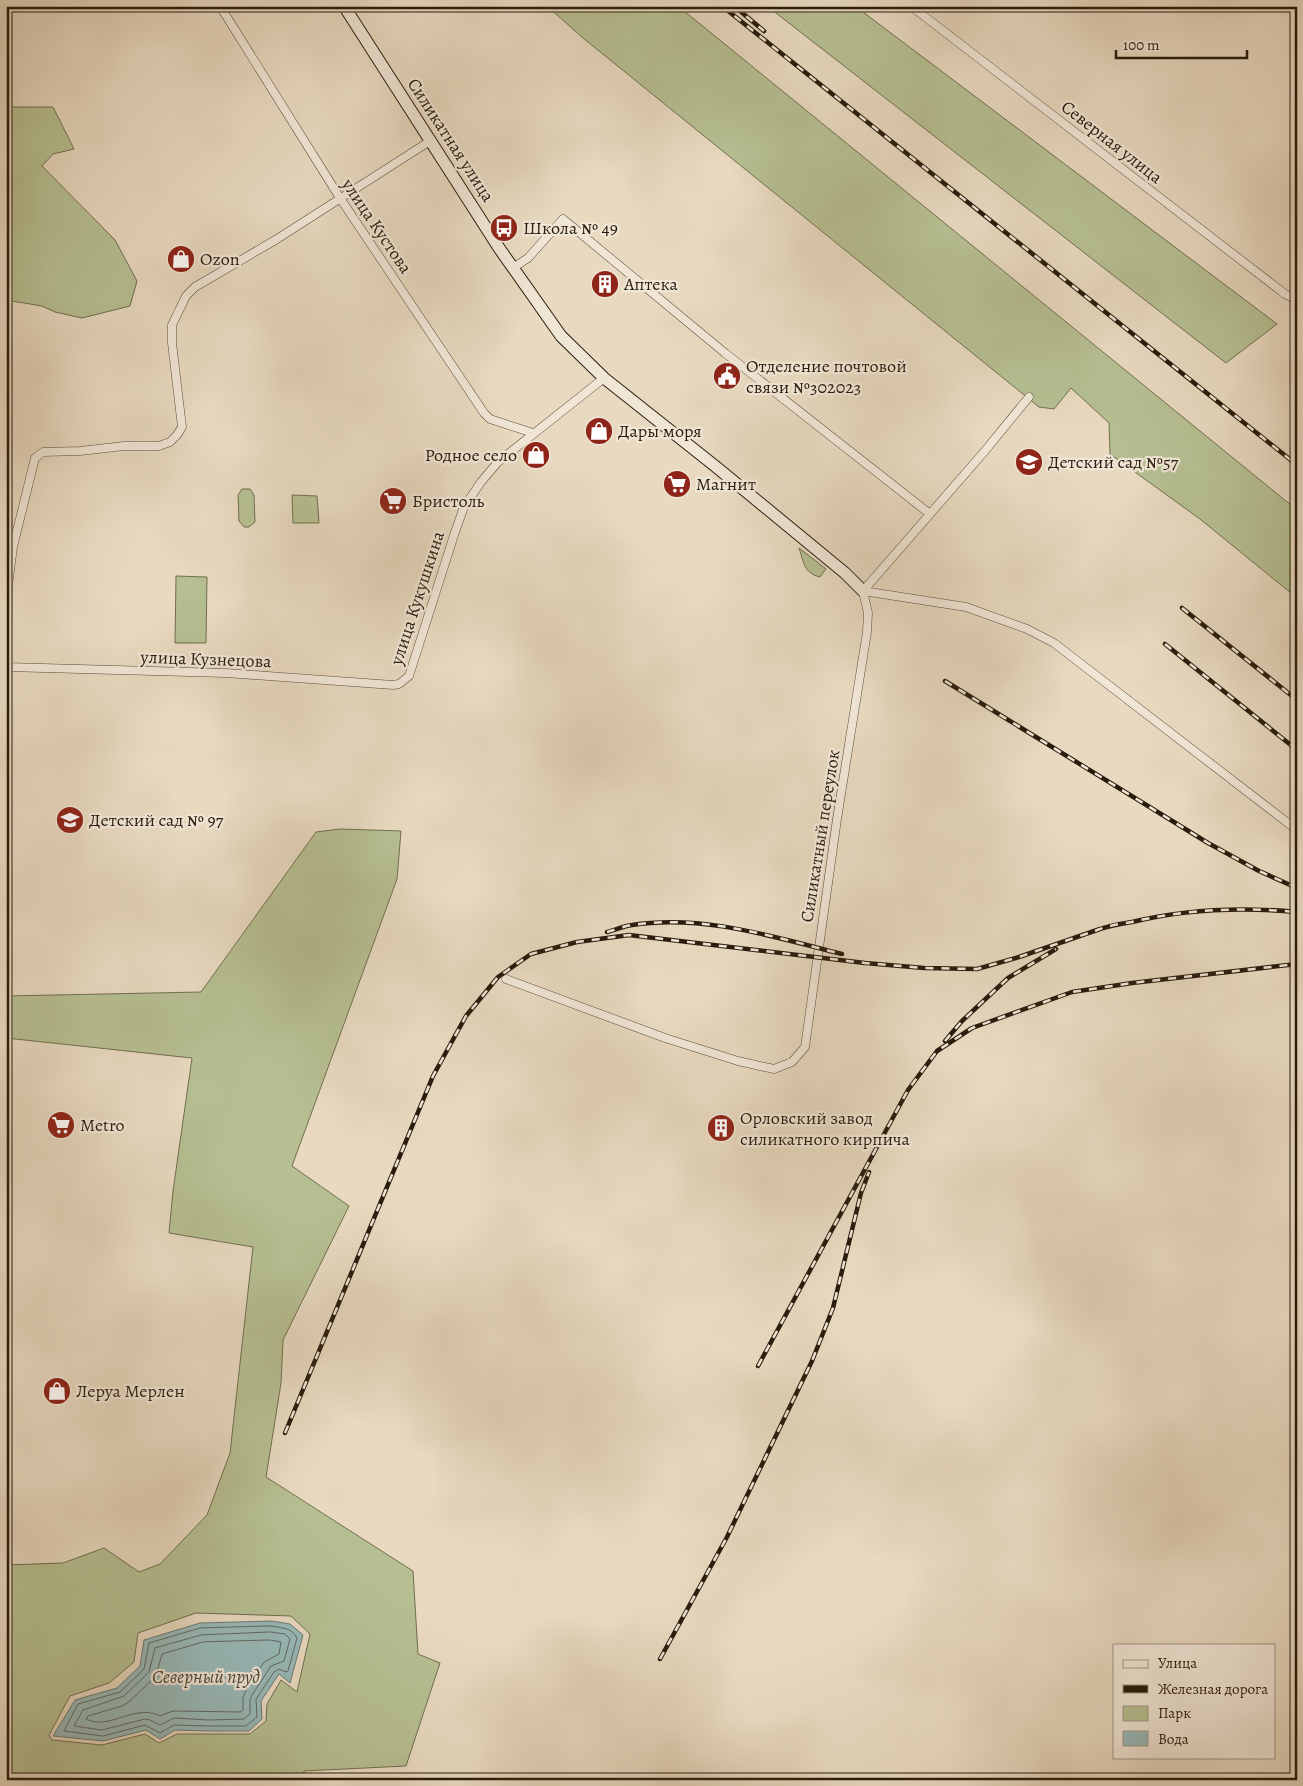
<svg xmlns="http://www.w3.org/2000/svg" width="1303" height="1786" font-family="Alegreya,serif">
  <style>
    .green { fill: #b6bf92; stroke: #706e4f; fill-rule: evenodd }
    .water { fill: #98b9b9; stroke: #6c7a74 }
    .lines { fill: none; stroke-linecap: round; stroke-linejoin: round }
    .shore { stroke: #606a62; stroke-width: 1 }
    .street-casing { stroke: #594b39; stroke-width: 9 }
    .secondary-casing { stroke: #291c0c; stroke-width: 13 }
    .street { stroke: #f0e6d6; stroke-width: 8 }
    .secondary { stroke: #f0e6d6; stroke-width: 11 }
    .rail-casing { stroke: #291c0c; stroke-width: 4.5 }
    .rail { stroke: #f0e6d6; stroke-width: 2.5; stroke-dasharray: 8; stroke-linecap: butt }
    .labels { text-anchor: middle; dominant-baseline: central; stroke-width: 4.5; stroke-linejoin: round; paint-order: stroke }
    .street-label { font-size: 18px; fill: #291c0c; stroke: #f0e6d6 }
    .poi-label { font-size: 18px; fill: #291c0c; stroke: #f0e6d6; text-anchor: start }
    .water-label { font-size: 19px; font-style: italic; fill: #4a4b40; stroke: #f0e6d6 }
  </style>
  <rect width="100%" height="100%" fill="#e8d9c0"/>
  <filter id="stains"><feTurbulence type="fractalNoise" baseFrequency=".004" numOctaves="4"/><feColorMatrix values="0 0 0 0 .2 0 0 0 0 .09 0 0 0 0 .02 0 0 0 .5 -.17"/></filter>
  <radialGradient id="worn" r=".72"><stop offset=".6" stop-color="#630" stop-opacity="0"/><stop offset="1" stop-color="#630" stop-opacity=".3"/></radialGradient>
  <path class="green" d="M547,6H678L1297,510V598L1200,519L1110,454L1109,423L1071,388L1054,409L1039,407L583,38Z
    M767,6H855L1277,324L1226,363Z
    M6,107H53L74,149L53,154L42,166L115,240L137,281L130,306L82,318L55,312L42,306L6,300Z
    M242,489H250L254,495L255,522L249,527H244L239,521L238,495Z
    M292,495L317,496L319,523H293Z
    M799,548L826,569L820,577C804,573 804,563 799,548Z
    M176,576L207,577L206,643H175Z
    M340,829L401,831L397,879L292,1166L349,1206L283,1340L281,1383L266,1477L413,1571L418,1654L440,1663L406,1766L304,1771V1775L273,1780H6V1565L63,1563L104,1548L139,1572L160,1564L207,1515L230,1453L253,1247L169,1233L173,1191L192,1058L6,1038V996L201,992L316,832ZM196,1613L291,1616L310,1634L297,1692L281,1680L267,1704L266,1721L250,1734H177L159,1743L145,1734L102,1745L52,1740L49,1735L70,1696L109,1683L134,1662L138,1633Z"/>
  <path class="water" d="M272,1621L290,1624L303,1635L290,1683L279,1674L261,1701L262,1719L249,1731H209L175,1730L160,1739L146,1730L103,1741L53,1736L75,1700L117,1688L140,1666L144,1640L200,1623Z"/>
  <g class="lines">
    <path class="shore" d="M271,1626C282,1628 292,1628 297,1638L288,1671L286,1672L279,1669L274,1672L256,1699L257,1717L246,1726H209L174,1725L160,1733L145,1725L103,1736L64,1731L78,1704L120,1692L144,1669L149,1643L200,1628Z
      M271,1632L285,1634L290,1639L284,1661L271,1666L252,1695L250,1700V1714L244,1719L209,1720L174,1718L160,1725L150,1720L145,1719L102,1730L74,1726L83,1710L124,1696L149,1672L155,1648L201,1635Z
      M270,1640L281,1642L279,1654L264,1662L246,1690L243,1698V1710L241,1712L173,1711L160,1716C135,1703 109,1731 86,1719L88,1716L122,1706L129,1702L156,1676L162,1654L203,1642Z"/>
    <defs>
      <path id="street" d="M220,6L340,198L484,413L490,419L533,433
        M911,6L1285,294L1297,300
        M513,268L528,258L563,219L725,353L930,514
        M863,591L966,607L1027,629L1054,643L1297,830
        M863,591L984,452L1029,397
        M6,667L226,673L393,685L399,684L409,676L455,532L464,507L481,482L498,462L604,378
        M7,667L8,586L13,547L35,458L43,452L80,451L124,446H159L170,442L177,435L182,427L172,343V325L186,296L195,287L277,239L430,141
        M506,979L665,1038L738,1061L774,1069L792,1062L805,1047L837,819L867,632L868,613L863,591"/>
      <path id="secondary" d="M344,6L499,248L561,336L604,378L715,466L845,573L863,591"/>
    </defs>
    <use href="#street" class="street-casing"/>
    <use href="#secondary" class="secondary-casing"/>
    <use href="#street" class="street"/>
    <use href="#secondary" class="secondary"/>
    <defs>
      <path id="rail" d="M722,6L1297,465
        M734,6L764,31
        M1182,608L1297,700
        M1165,644L1297,750
        M945,681L1208,843L1259,871L1297,888
        M1095,931C1106,926 1119,924 1132,922C1186,909 1242,907 1297,912
        M607,932C615,930 624,926 632,925C703,914 774,937 842,954
        M945,1041L962,1021L1008,978L1056,949
        M758,1366L908,1090L937,1051L972,1028L1072,992L1132,983L1297,964
        M285,1433L433,1076L466,1016L498,977L531,954L577,942L629,935L865,963L924,968L977,969L1019,957L1100,929
        M660,1659L727,1537L812,1361L833,1308L861,1193L869,1172"/>
    </defs>
    <use href="#rail" class="rail-casing"/>
    <use href="#rail" class="rail"/>
  </g>
  <defs>
    <symbol id="bus-disc" viewBox="-11 -11 22 22"><circle r="9.5" fill="#8f2418" stroke="#f0e6d6"/><path d="M-5-6H5V4H4V6H2V4H-2V6H-4V4H-5ZM-3.5-4V0h7V-4ZM-3.5 1.2v1.5H-2V1.2ZM2 1.2v1.5H3.5V1.2Z" fill="#fff"/></symbol>
    <symbol id="shop-disc" viewBox="-11 -11 22 22"><circle r="9.5" fill="#8f2418" stroke="#f0e6d6"/><path d="M-5-2.5h2.3a2.7 3.5 0 0 1 5.4 0H5L5.5 6h-11ZM-1.5-2.5h3a1.5 2.3 0 0 0-3 0Z" fill="#fff"/></symbol>
    <symbol id="building-disc" viewBox="-11 -11 22 22"><circle r="9.5" fill="#8f2418" stroke="#f0e6d6"/><path d="M-4-6H4V6H1V3H-1V6H-4ZM-2.5-4.3h1.7v1.8h-1.7ZM.8-4.3h1.7v1.8H.8ZM-2.5-1h1.7V.8h-1.7ZM.8-1h1.7V.8H.8Z" fill="#fff"/></symbol>
    <symbol id="civic-disc" viewBox="-11 -11 22 22"><circle r="9.5" fill="#8f2418" stroke="#f0e6d6"/><path d="M-.6-6.5H3V-4.5H.6V-3L4-1V1h2V6H-6V1h2V-1L-.6-3ZM-1.2 2.5V6h2.4V2.5Z" fill="#fff"/></symbol>
    <symbol id="school-disc" viewBox="-11 -11 22 22"><circle r="9.5" fill="#8f2418" stroke="#f0e6d6"/><path d="M0-5L7-2L0 1L-7-2ZM-4 1L0 2.5L4 1V4Q0 6-4 4Z" fill="#fff"/></symbol>
    <symbol id="supermarket-disc" viewBox="-11 -11 22 22"><circle r="9.5" fill="#8f2418" stroke="#f0e6d6"/><path d="M-6-5.5h2.5l.6 2H6L4.5 2H-2.5L-4.4-4H-6ZM-1.5 3.2a1.3 1.3 0 1 0 .1 0ZM3 3.2a1.3 1.3 0 1 0 .1 0Z" fill="#fff"/></symbol>
  </defs>
  <g fill-rule="evenodd">
    <use href="#bus-disc" x="488" y="212" width="32" height="32"/>
    <use href="#shop-disc" x="165" y="243" width="32" height="32"/>
    <use href="#building-disc" x="589" y="268" width="32" height="32"/>
    <use href="#civic-disc" x="711" y="360" width="32" height="32"/>
    <use href="#shop-disc" x="583" y="415" width="32" height="32"/>
    <use href="#shop-disc" x="520" y="439" width="32" height="32"/>
    <use href="#school-disc" x="1013" y="446" width="32" height="32"/>
    <use href="#supermarket-disc" x="661" y="468" width="32" height="32"/>
    <use href="#supermarket-disc" x="377" y="485" width="32" height="32"/>
    <use href="#school-disc" x="54" y="804" width="32" height="32"/>
    <use href="#supermarket-disc" x="45" y="1109" width="32" height="32"/>
    <use href="#building-disc" x="705" y="1112" width="32" height="32"/>
    <use href="#shop-disc" x="41" y="1375" width="32" height="32"/>
  </g>
  <g class="labels">
    <g class="street-label">
      <text transform="translate(451 140) rotate(57)">Силикатная улица</text>
      <text transform="translate(1112 142) rotate(38)">Северная улица</text>
      <text transform="translate(377 226) rotate(56)">улица Кустова</text>
      <text transform="translate(417 598) rotate(-72)">улица Кукушкина</text>
      <text transform="translate(206 659) rotate(2)">улица Кузнецова</text>
      <text transform="translate(820 836) rotate(-81)">Силикатный переулок</text>
    </g>
    <g class="poi-label">
      <text x="523" y="228">Школа № 49</text>
      <text x="200" y="259">Ozon</text>
      <text x="624" y="284">Аптека</text>
      <text x="746" y="366">Отделение почтовой<tspan x="746" dy="21">связи №302023</tspan></text>
      <text x="618" y="431">Дары моря</text>
      <text x="517" y="455" text-anchor="end">Родное село</text>
      <text x="1048" y="462">Детский сад №57</text>
      <text x="696" y="484">Магнит</text>
      <text x="412" y="501">Бристоль</text>
      <text x="89" y="820">Детский сад № 97</text>
      <text x="740" y="1118">Орловский завод<tspan x="740" dy="21">силикатного кирпича</tspan></text>
      <text x="80" y="1125">Metro</text>
      <text x="76" y="1391">Леруа Мерлен</text>
    </g>
    <g class="water-label">
      <text x="206" y="1677">Северный пруд</text>
    </g>
  </g>
  <rect width="1303" height="1786" fill="none" stroke="#e8d9c0" stroke-width="25"/>
  <rect x="8" y="8" width="1288" height="1771" fill="none" stroke="#291c0c" stroke-width="2.5"/>
  <rect x="12" y="12" width="1278" height="1761" fill="none" stroke="#291c0c"/>
  <rect x="1113" y="1644" width="162" height="115" fill="#f0e6d6" stroke="#a09585"/>
  <rect x="1123" y="1660" width="25" height="8" fill="#f0e6d6" stroke="#a09585"/>
  <text x="1158" y="1668" font-size="15" fill="#291c0c">Улица</text>
  <rect x="1123" y="1685" width="25" height="8" fill="#291c0c" stroke="#a09585"/>
  <text x="1158" y="1694" font-size="15" fill="#291c0c">Железная дорога</text>
  <rect x="1123" y="1706" width="25" height="15" fill="#b6bf92" stroke="#a09585"/>
  <text x="1158" y="1718" font-size="15" fill="#291c0c">Парк</text>
  <rect x="1123" y="1731" width="25" height="15" fill="#98b9b9" stroke="#a09585"/>
  <text x="1158" y="1744" font-size="15" fill="#291c0c">Вода</text>
  <path d="M1116 50v8h131v-8" fill="none" stroke="#291c0c" stroke-width="2.5"/>
  <text x="1123" y="50" font-size="15" fill="#291c0c" stroke="#f0e6d6" stroke-width="4" paint-order="stroke">100 m</text>
  <rect width="100%" height="100%" filter="url(#stains)"/>
  <rect width="100%" height="100%" fill="url(#worn)"/>
</svg>
